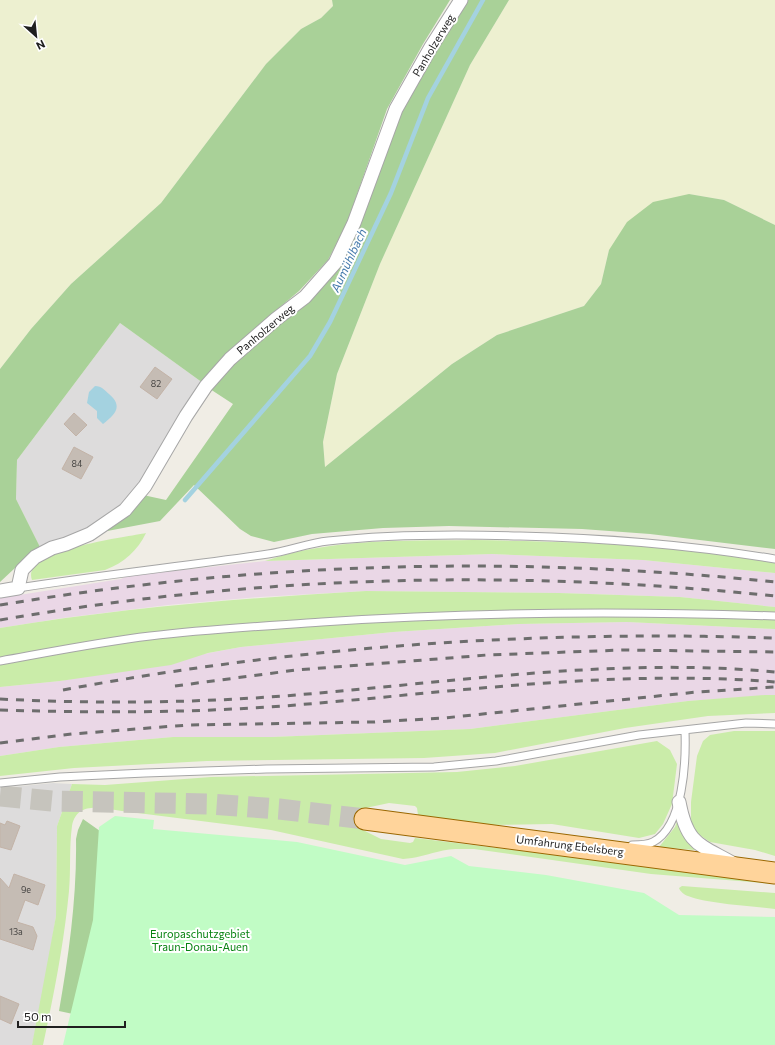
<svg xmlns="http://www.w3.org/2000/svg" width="775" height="1045" font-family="Commissioner,sans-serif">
<rect width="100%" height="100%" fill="#f0ede5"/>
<path fill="#dddcdc" d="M 120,323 L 203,383 L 142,484 L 123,507 L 99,525 L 40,547 L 16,499 L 17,460 Z
M 53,783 L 72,784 L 57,826 L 56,916 L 42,1001 L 32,1045 L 0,1045 L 0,788 Z"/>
<path fill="#ead7e6" d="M 492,554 L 643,560 L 775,573 L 775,607 L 680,597 L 559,593 L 366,591 L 260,597 L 168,605 L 63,618 L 0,628 L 0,598 L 121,579 L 127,576 L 265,561 Z
M 627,622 L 775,629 L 775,695 L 688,701 L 470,729 L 272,737 L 173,737 L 59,747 L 0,756 L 0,687 L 60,681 L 241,647 L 393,632 L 519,624 Z"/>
<path fill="#edf0d0" d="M 0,0 L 332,0 L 333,6 L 321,18 L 301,29 L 266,64 L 161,203 L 71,284 L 31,329 L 0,369 Z
M 509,0 L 775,0 L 775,225 L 724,200 L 689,194 L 609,250 L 601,284 L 584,306 L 497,335 L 452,364 L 325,467 L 323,442 L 337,374 L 380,264 L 470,65 Z"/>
<path fill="#caeca9" d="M 146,533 C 138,550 124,563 105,570 L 32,580 C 20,550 127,537 146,533 Z
M 473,540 C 574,542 675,543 775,563 L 775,573 L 643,560 L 492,554 L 265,561 C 332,538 402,541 473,540 Z
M 366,591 L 559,593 L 680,597 L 775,607 L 775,629 L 627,622 L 519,624 L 393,632 L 241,647 L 208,653 L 171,665 L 60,681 L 0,687 L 0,628 C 121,608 243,598 366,591 Z
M 765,695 L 775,695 L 775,713 L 708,716 L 625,728 L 495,753 L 424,758 L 207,761 L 74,768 L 0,776 L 0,756 L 59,747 L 173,737 L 272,737 L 470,729 L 688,701 Z
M 734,731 L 775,731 L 775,856 L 755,850 L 710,842 L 698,834 L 691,823 L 691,802 L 697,756 L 703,741 L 710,735 Z
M 657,741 L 670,750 L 677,764 L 672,804 L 663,824 L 655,834 L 639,838 L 552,824 L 486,825 L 418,815 L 417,808 L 415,806 L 389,803 L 361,809 L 355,818 L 359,828 L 381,839 L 410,843 L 413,842 L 415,838 L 775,882 L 775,884 L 651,874 L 474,849 C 462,849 449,848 437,852 C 425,855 416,858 403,859 L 271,830 L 122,811 C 103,809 77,800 72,826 C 69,848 71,869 69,891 C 64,943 54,994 43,1045 L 32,1045 L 56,916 L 57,826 L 72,784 L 105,785 L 211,777 L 457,772 L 515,766 Z
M 678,819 L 683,835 L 695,849 L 694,850 L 659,847 L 675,827 Z
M 682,886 L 775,893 L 775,909 C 751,906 709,904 688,896 C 684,895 680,891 679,888 Z"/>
<path fill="#a9d198" d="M 332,0 L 450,0 L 423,44 L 387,109 L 347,223 L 328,260 L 299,291 L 273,313 L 203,383 L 120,323 L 17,460 L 16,499 L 40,547 L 30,554 L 0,582 L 0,369 L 31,329 L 71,284 L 161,203 L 266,64 L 301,29 L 321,18 L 333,6 Z
M 467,0 L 509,0 L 470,65 L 380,264 L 337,374 L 323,442 L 325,467 L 452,364 L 497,335 L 584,306 L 601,284 L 609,250 L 627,222 L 653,202 L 689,194 L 724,200 L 775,225 L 775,549 L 650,534 L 582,529 L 449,526 L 383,528 L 312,534 L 274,542 L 251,536 L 240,529 L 194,485 L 160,521 L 102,532 L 143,495 L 166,500 L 233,404 L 210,389 L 233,361 L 339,264 L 360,225 L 400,111 Z
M 83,819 L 107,836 L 137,863 L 73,1014 L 59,1011 C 69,954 77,896 76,839 L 78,830 Z"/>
<path fill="#c1fcc5" d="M 115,816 L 154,820 L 153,829 L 297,842 L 405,865 L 451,856 L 469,866 L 546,875 L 644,893 L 679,915 L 775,917 L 775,1045 L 63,1045 L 93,920 L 99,827 Z"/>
<path fill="#a4d2e0" d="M 95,386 C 102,386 104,390 109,394 C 123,406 116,414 103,424 L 97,418 L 97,411 L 87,403 L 89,392 Z"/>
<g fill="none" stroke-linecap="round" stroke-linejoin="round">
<path stroke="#a4d2e0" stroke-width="4.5" d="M 185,500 L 310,356 L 330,322 L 391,193 L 428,98 L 483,0"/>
</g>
<path fill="#c5bcb4" stroke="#c3b3a7" d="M 155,367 L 172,379 L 157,399 L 140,387 Z
M 74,413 L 87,425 L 76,436 L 64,424 Z
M 74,447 L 93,457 L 81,479 L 62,469 Z
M 7,821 L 20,826 L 11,850 L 0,847 L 0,823 L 5,825 Z
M 14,874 L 45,885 L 38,905 L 25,900 L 17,922 L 33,927 L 37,936 L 33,950 L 0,939 L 0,878 L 9,888 Z
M 0,996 L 19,1004 L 11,1024 L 0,1019 Z"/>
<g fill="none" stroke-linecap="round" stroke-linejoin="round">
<path stroke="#c6c4bd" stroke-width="21" stroke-dasharray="21 10" stroke-linecap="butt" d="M 0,796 L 52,801 L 210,804 L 279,809 L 365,819"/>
<g stroke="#a6a6a6" stroke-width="9">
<path id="lane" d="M 18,588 C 101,575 185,566 268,554 C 289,551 308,543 328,541 C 392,534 456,534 520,536 C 606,538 690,545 775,559
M 0,661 C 50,652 100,642 150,636 C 207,629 265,626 322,622 C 473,612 624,611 775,616
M 0,783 L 60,777 L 145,773 L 266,769 L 434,767 L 496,761 L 639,735 L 746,723 L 775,724
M 632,845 C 638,845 647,845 653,842 C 684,826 686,760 685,731"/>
</g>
<g stroke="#a6a6a6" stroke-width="15">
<path id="street" d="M 0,591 L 18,588 L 22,570 L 35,557 L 52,548 L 66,544 L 90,534 L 125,510 L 145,486 L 186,416 L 206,386 L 230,359 L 276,319 L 305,297 L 335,263 L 354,223 L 396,109 L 431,47 L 461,0
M 679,802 C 687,845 699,844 734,864"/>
</g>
<g stroke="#9a6700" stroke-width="23">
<path id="primary" d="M 365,819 L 775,873"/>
</g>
<use href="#lane" stroke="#fff" stroke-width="7"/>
<use href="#street" stroke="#fff" stroke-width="13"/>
<use href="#primary" stroke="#ffd49b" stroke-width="21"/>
<path stroke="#6d6d6d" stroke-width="3" stroke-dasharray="8 8" stroke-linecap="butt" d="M 0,605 C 260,562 513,555 775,582
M 0,620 C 259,575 514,569 775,596
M 175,686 L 296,670 L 487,655 L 623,650 L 775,652
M 63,690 C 298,646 537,630 775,638
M 0,699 C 99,704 198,703 296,695 C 455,682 616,657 775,672
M 0,710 C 99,713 197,713 296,705 C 455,692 615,669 775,682
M 0,743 L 72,734 L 188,725 L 374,722 L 444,718 L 697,692 L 775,687"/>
</g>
<g text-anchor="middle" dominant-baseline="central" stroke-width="4" stroke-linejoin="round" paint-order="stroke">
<g font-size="9" fill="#484644">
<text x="156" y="383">82</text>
<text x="77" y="463">84</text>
<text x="26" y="889">9e</text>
<text x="16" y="931">13a</text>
</g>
<g font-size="11" fill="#1f1f1f" stroke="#fff">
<text transform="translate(433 45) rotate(-59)">Panholzerweg</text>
<text transform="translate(265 329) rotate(-40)">Panholzerweg</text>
<text transform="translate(570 845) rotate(7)">Umfahrung Ebelsberg</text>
</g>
<g font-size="11" fill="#078311" stroke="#fff">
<text x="200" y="933">Europaschutzgebiet<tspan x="200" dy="13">Traun-Donau-Auen</tspan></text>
</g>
<g font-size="12" font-style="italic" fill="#4479ab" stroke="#fff">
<text transform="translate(348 260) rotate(-65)">Aumühlbach</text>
</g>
</g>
<g transform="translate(36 36) rotate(153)" stroke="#ffffff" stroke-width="3" paint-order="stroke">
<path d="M0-3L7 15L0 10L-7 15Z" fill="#1f1f1f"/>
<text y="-6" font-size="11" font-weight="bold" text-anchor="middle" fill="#1f1f1f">N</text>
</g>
<path d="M18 1021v6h107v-6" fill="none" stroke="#1f1f1f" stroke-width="2"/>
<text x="24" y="1021" font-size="12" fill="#1f1f1f" stroke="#ffffff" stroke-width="3" paint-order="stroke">50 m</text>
</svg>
